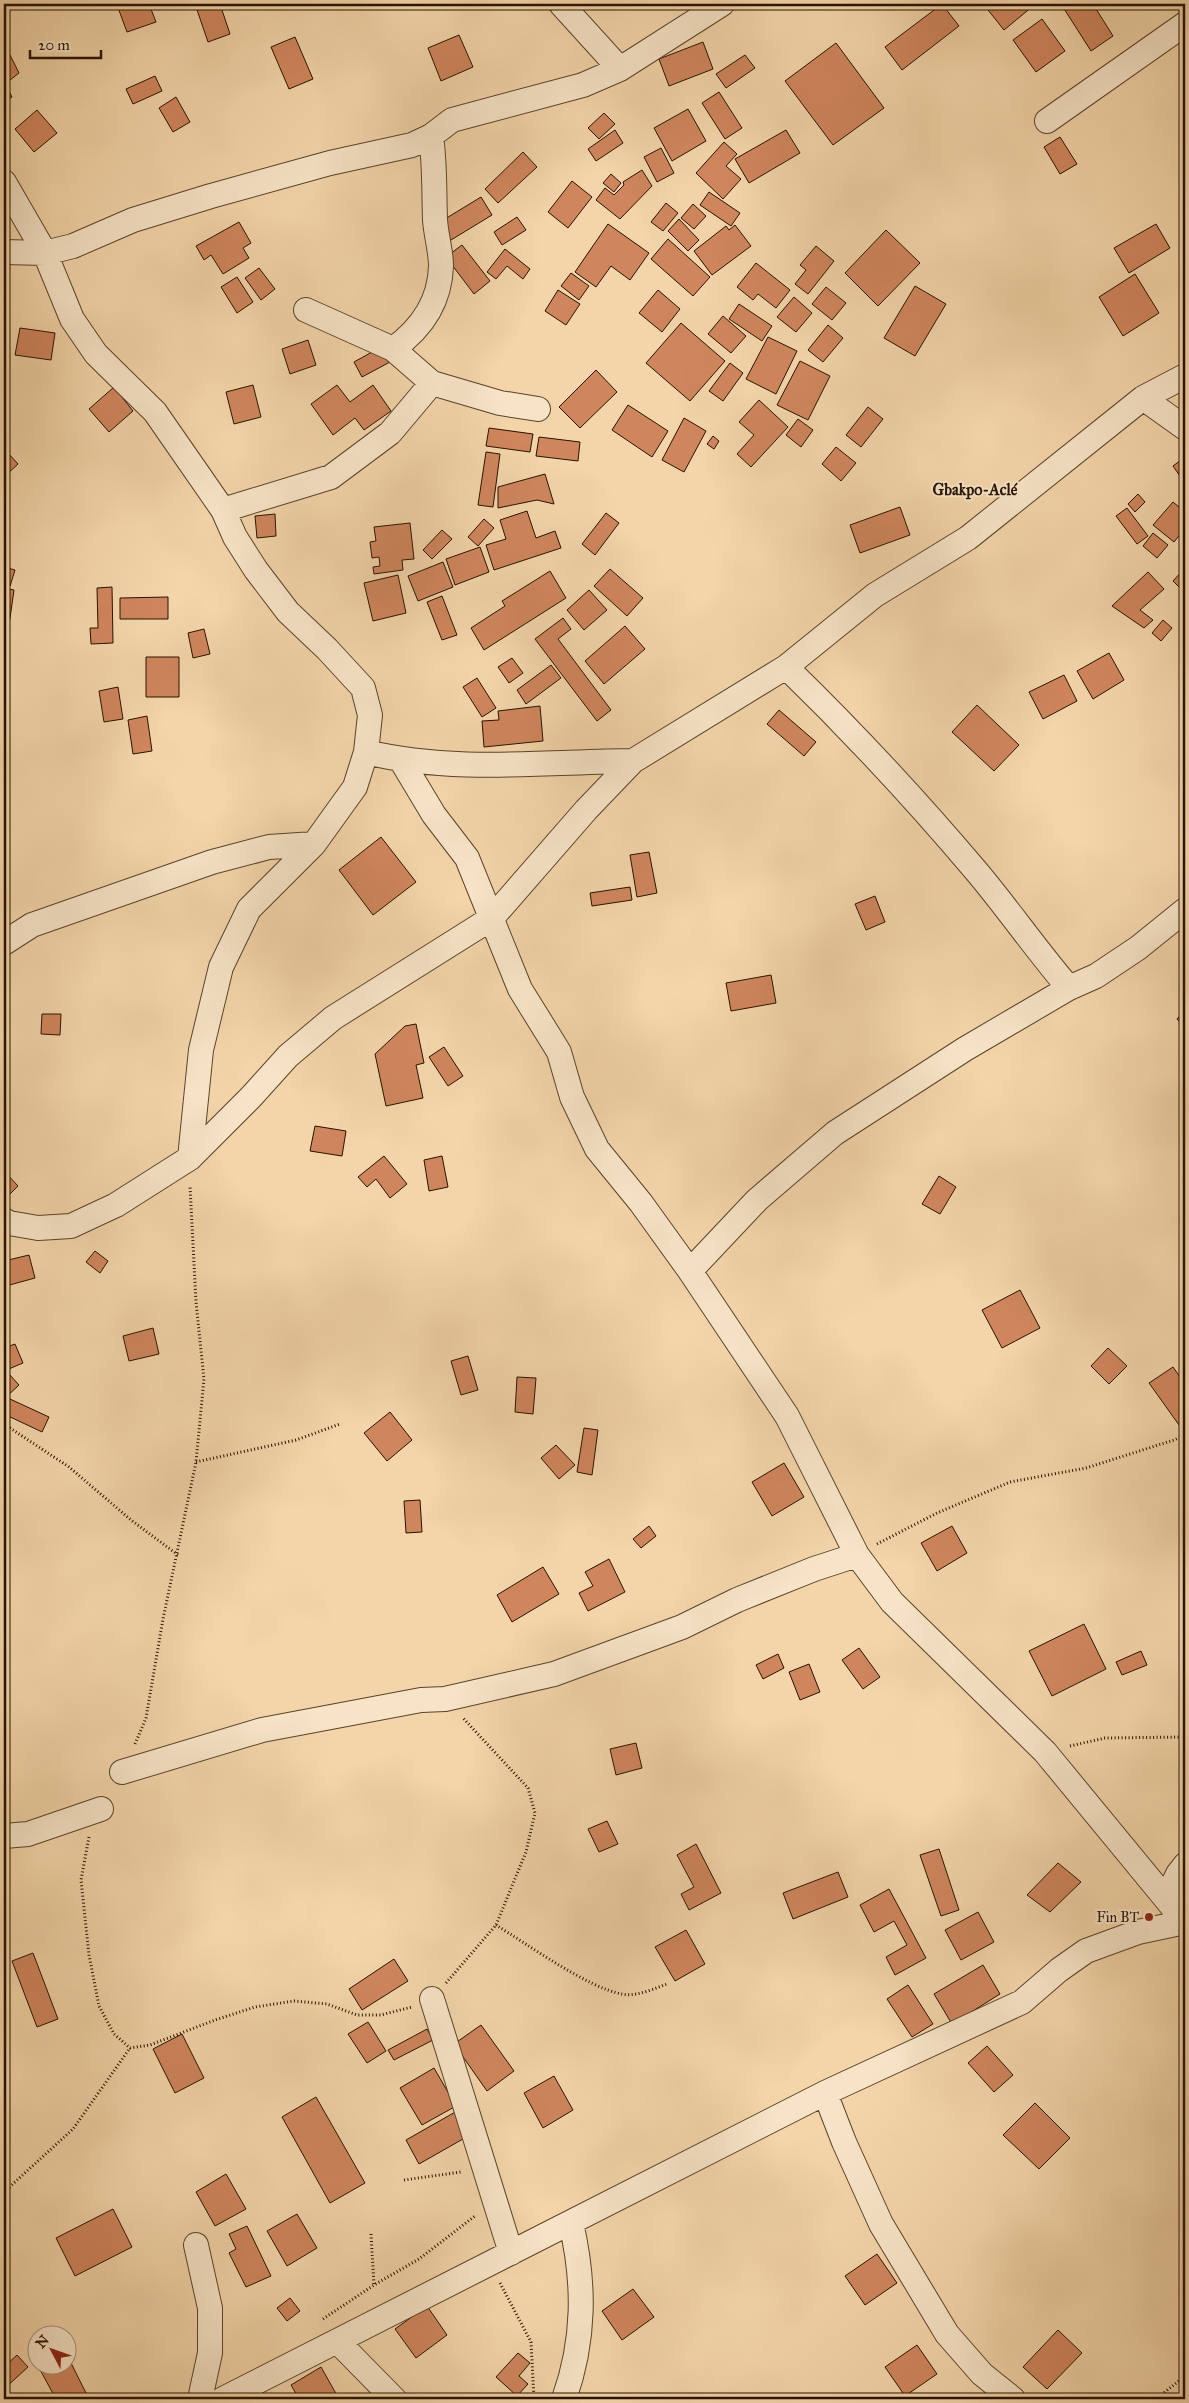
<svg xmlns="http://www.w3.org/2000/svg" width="1189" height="2403" font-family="'IM FELL Great Primer',serif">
<rect width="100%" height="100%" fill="#f3d5a9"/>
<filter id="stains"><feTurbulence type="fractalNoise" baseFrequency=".004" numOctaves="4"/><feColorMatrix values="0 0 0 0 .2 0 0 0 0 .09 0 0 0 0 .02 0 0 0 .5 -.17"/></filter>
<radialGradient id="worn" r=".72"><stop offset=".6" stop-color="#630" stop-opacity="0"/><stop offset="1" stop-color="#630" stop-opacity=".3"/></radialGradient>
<path fill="#d0865d" stroke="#271201" d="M 149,4 L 156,22 L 127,32 L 117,5 Z
M 195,4 L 220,4 L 230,34 L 208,42 Z
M 445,4 L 460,4 L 448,9 Z
M 942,4 L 959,26 L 902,70 L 885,47 Z
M 986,4 L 1031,4 L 1033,6 L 1004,30 L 984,5 Z
M 1061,4 L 1093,4 L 1113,36 L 1091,51 Z
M 1042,19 L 1065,51 L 1036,72 L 1013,40 Z
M 459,35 L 473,67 L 441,81 L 428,48 Z
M 295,37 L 313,79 L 289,89 L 271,47 Z
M 703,42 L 713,69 L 669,86 L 659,59 Z
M 836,43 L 884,108 L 833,145 L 785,81 Z
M 8,51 L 19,73 L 5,84 L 12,97 L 4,101 L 4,53 Z
M 745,55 L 755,68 L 726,88 L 716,74 Z
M 155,76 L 162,91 L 133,104 L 126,89 Z
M 719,92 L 742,128 L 725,139 L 702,103 Z
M 176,97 L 190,122 L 173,132 L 159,108 Z
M 688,109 L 706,141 L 672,161 L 654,128 Z
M 37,110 L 57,133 L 34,152 L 15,129 Z
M 604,113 L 615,124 L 599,139 L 588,128 Z
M 615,130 L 623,143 L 596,161 L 588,149 Z
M 786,130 L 800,153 L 749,183 L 735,159 Z
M 1060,137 L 1077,164 L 1060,174 L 1044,147 Z
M 724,142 L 737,154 L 726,166 L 741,179 L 723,199 L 696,173 Z
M 661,148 L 674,173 L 657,182 L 644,157 Z
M 523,152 L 537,167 L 498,203 L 485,189 Z
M 642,170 L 652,186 L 620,219 L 596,200 L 605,188 L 614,195 L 624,185 L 623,182 Z
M 611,174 L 621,183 L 614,192 L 603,183 Z
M 572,181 L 592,197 L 568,228 L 548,212 Z
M 709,192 L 740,213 L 731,226 L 700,205 Z
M 481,197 L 492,215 L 451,240 L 440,222 Z
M 666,203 L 678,213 L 663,231 L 651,222 Z
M 693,204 L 706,216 L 694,229 L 681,218 Z
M 517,217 L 526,230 L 502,245 L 494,232 Z
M 679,219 L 699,240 L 688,251 L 668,231 Z
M 239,222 L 251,243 L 243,248 L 249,258 L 223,274 L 211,255 L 204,260 L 196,246 Z
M 608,224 L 649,253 L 630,280 L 611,266 L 596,287 L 575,272 Z
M 1156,224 L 1170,248 L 1129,273 L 1114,248 Z
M 735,225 L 751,246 L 712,275 L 694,251 L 726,226 L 729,230 Z
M 886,230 L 920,263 L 878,306 L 845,273 Z
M 668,239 L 710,277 L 693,296 L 651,259 Z
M 462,245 L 490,281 L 474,294 L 446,257 Z
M 816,246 L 834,261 L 808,294 L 795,284 L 806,270 L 800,265 Z
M 505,249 L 530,269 L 523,279 L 507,266 L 496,279 L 487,272 Z
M 756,263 L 790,290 L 776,308 L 758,294 L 753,300 L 737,287 Z
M 259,268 L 275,289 L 261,300 L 245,278 Z
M 571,273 L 589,286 L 579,300 L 561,286 Z
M 1135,274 L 1159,313 L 1123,336 L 1099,297 Z
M 237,277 L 253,302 L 237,313 L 221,287 Z
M 915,286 L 946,304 L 915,356 L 884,338 Z
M 826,287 L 846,303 L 832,320 L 812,304 Z
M 558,290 L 580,304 L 566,325 L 545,311 Z
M 658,290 L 680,309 L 662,332 L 639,313 Z
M 794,297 L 812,313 L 796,332 L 777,317 Z
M 739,304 L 772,326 L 762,341 L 729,319 Z
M 723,316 L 746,336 L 731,353 L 708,334 Z
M 681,323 L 725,361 L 690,401 L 646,363 Z
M 828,325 L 843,338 L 823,362 L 808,350 Z
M 20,328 L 55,333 L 51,360 L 15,355 Z
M 768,337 L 797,351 L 776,394 L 746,379 Z
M 308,340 L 316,365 L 290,374 L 282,349 Z
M 381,347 L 390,362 L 362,377 L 354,362 Z
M 800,361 L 830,376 L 808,420 L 777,405 Z
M 730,363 L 743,373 L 723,401 L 709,391 Z
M 596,370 L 617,392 L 580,428 L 559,407 Z
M 253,385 L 261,417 L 234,424 L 226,392 Z
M 337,385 L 350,402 L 373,385 L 391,411 L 364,430 L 355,418 L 333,435 L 311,404 Z
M 114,387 L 133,411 L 109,432 L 89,409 Z
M 759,400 L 788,427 L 751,467 L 737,454 L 754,435 L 739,422 Z
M 628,405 L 668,431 L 652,457 L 612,430 Z
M 868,407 L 883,419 L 861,447 L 846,435 Z
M 684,418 L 706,431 L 684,472 L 662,460 Z
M 798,419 L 813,430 L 801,447 L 786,435 Z
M 489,428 L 533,434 L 530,452 L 486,446 Z
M 713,436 L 719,441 L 714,449 L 707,444 Z
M 539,437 L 580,442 L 578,461 L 536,456 Z
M 836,447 L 856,463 L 841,481 L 822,464 Z
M 486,452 L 500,454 L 493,507 L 478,505 Z
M 8,453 L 18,464 L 5,476 L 4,458 Z
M 1185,457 L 1185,477 L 1182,479 L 1173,466 Z
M 545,474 L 554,504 L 537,500 L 498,508 L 498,487 Z
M 1138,494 L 1145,502 L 1135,512 L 1128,504 Z
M 1173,502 L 1185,512 L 1185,528 L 1174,542 L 1153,525 Z
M 900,507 L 910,535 L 860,553 L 850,525 Z
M 1127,508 L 1148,536 L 1137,544 L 1116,516 Z
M 527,511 L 536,538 L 555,531 L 561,548 L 494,570 L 486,545 L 506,539 L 500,520 Z
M 606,513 L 619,523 L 595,555 L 582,544 Z
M 275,514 L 276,536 L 257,538 L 255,516 Z
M 484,519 L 494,528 L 478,546 L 468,537 Z
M 410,523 L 414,559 L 402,560 L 403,570 L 374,574 L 373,567 L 380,566 L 379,557 L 372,558 L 370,542 L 376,541 L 374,527 Z
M 442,530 L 452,539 L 432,559 L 423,550 Z
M 1153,533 L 1168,545 L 1157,558 L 1143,546 Z
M 480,547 L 489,572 L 455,585 L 446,559 Z
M 443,562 L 453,587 L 418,601 L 408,576 Z
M 4,567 L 15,570 L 10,586 L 4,584 Z
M 1185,568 L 1185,593 L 1173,581 Z
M 610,569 L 643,598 L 627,616 L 594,586 Z
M 550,571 L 566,598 L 484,650 L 471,628 L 505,606 L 502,601 Z
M 1148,572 L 1164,589 L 1140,610 L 1153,620 L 1144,628 L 1112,606 Z
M 398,575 L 406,613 L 373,621 L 364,583 Z
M 112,587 L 113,643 L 91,644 L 90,628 L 98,628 L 97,588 Z
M 4,588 L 14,590 L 9,625 L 4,625 Z
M 589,590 L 607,610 L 584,630 L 567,610 Z
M 442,596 L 457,635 L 442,640 L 427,602 Z
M 168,597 L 168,619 L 120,619 L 120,598 Z
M 563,618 L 571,629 L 558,639 L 611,710 L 597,721 L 535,639 Z
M 1163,620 L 1172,628 L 1161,641 L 1152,633 Z
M 625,626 L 645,649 L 604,684 L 585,661 Z
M 204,629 L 210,654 L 193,658 L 188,633 Z
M 1109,653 L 1124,680 L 1093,699 L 1077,671 Z
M 146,657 L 179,657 L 179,697 L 146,697 Z
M 512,658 L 523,673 L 509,683 L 498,667 Z
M 551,665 L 561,678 L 526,704 L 517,690 Z
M 1064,675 L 1077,701 L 1043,719 L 1029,692 Z
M 477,678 L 496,708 L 482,717 L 463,687 Z
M 118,687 L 123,719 L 104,722 L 99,691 Z
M 977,705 L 1019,745 L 994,771 L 952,732 Z
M 540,706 L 543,741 L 484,747 L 482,721 L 499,720 L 498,711 Z
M 779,710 L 816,742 L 804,756 L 767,724 Z
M 147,716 L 152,751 L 133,754 L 128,720 Z
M 381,837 L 416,882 L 373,915 L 339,870 Z
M 649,852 L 657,893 L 637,897 L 630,855 Z
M 630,887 L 632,900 L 592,906 L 590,893 Z
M 875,896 L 885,922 L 866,930 L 855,904 Z
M 771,975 L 776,1003 L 731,1011 L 726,983 Z
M 1185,1010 L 1185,1028 L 1177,1019 Z
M 42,1014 L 61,1014 L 60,1035 L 41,1034 Z
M 416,1024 L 424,1063 L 416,1065 L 423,1098 L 386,1106 L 375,1054 L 405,1026 Z
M 444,1047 L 463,1076 L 448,1086 L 429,1057 Z
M 315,1126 L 346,1131 L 342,1156 L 310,1151 Z
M 384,1156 L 407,1184 L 390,1198 L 376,1179 L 367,1187 L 358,1177 Z
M 442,1156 L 448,1187 L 429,1191 L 424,1160 Z
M 4,1171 L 18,1186 L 5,1199 L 4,1198 Z
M 939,1176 L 956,1187 L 940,1214 L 922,1204 Z
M 95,1251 L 108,1261 L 100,1273 L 86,1262 Z
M 29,1255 L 35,1278 L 6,1286 L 4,1261 Z
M 1020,1290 L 1040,1328 L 1002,1348 L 982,1310 Z
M 153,1328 L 159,1354 L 129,1361 L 123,1336 Z
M 15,1344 L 23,1363 L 4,1371 L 4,1348 Z
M 1108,1348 L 1127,1366 L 1109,1384 L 1091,1366 Z
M 468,1356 L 478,1390 L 461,1395 L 451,1361 Z
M 1173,1367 L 1185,1384 L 1184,1432 L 1149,1383 Z
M 9,1374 L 19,1385 L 4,1399 L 4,1379 Z
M 517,1377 L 536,1378 L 533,1414 L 515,1412 Z
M 10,1399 L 49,1417 L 42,1432 L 4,1414 Z
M 390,1412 L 412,1440 L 387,1461 L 364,1433 Z
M 584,1428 L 598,1430 L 592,1475 L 577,1472 Z
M 556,1445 L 575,1465 L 559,1479 L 541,1458 Z
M 784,1463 L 804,1497 L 772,1516 L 752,1482 Z
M 420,1500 L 422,1532 L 406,1533 L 404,1501 Z
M 649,1526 L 656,1536 L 641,1548 L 633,1539 Z
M 952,1526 L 967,1553 L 937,1571 L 921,1543 Z
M 609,1559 L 625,1592 L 588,1611 L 579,1593 L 593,1586 L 585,1572 Z
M 543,1567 L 559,1594 L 512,1622 L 497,1595 Z
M 1084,1624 L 1106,1669 L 1052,1696 L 1029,1651 Z
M 859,1648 L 880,1677 L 863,1689 L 842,1660 Z
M 1141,1651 L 1147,1665 L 1122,1675 L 1116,1662 Z
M 778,1654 L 784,1668 L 763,1679 L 756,1665 Z
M 809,1664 L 820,1692 L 800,1700 L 789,1672 Z
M 636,1743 L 642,1768 L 616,1775 L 610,1749 Z
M 607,1821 L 618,1844 L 599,1852 L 588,1829 Z
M 696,1844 L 721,1893 L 689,1910 L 681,1894 L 694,1887 L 677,1855 Z
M 939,1849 L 959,1910 L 941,1916 L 920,1855 Z
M 1058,1863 L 1081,1882 L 1050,1912 L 1027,1895 Z
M 838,1872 L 848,1897 L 793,1919 L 783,1893 Z
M 889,1889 L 926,1958 L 895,1975 L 886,1957 L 907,1945 L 894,1921 L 874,1932 L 860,1905 Z
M 978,1912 L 994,1942 L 961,1960 L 945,1930 Z
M 686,1930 L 705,1964 L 675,1981 L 655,1947 Z
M 33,1953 L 58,2019 L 37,2027 L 12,1961 Z
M 394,1959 L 408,1981 L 362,2010 L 349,1989 Z
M 983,1965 L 1000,1994 L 952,2024 L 934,1994 Z
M 908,1985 L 933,2024 L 912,2037 L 887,1999 Z
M 368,2022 L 386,2051 L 367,2063 L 348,2034 Z
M 481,2025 L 514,2071 L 487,2091 L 454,2044 Z
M 427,2029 L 433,2040 L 394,2060 L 388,2050 Z
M 182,2034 L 204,2078 L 175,2093 L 153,2049 Z
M 987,2046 L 1013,2075 L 994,2092 L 968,2063 Z
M 434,2068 L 456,2106 L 422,2125 L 400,2088 Z
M 554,2076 L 573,2110 L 543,2128 L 524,2093 Z
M 316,2097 L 365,2183 L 330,2203 L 282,2117 Z
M 1035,2103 L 1070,2138 L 1039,2169 L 1003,2135 Z
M 457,2111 L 470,2135 L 419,2164 L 406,2140 Z
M 226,2174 L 246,2209 L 215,2226 L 196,2192 Z
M 113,2209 L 132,2247 L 75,2276 L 56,2238 Z
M 297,2214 L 317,2248 L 287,2266 L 267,2231 Z
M 247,2226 L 271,2276 L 246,2287 L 229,2253 L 236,2249 L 229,2234 Z
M 877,2254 L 897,2283 L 865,2305 L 845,2276 Z
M 633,2289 L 654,2317 L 622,2340 L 602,2311 Z
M 290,2298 L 300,2311 L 287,2321 L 277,2308 Z
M 427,2306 L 447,2335 L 416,2358 L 395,2329 Z
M 1058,2330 L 1082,2353 L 1047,2389 L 1023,2367 Z
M 917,2345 L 937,2374 L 905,2396 L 885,2367 Z
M 518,2353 L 530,2363 L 519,2376 L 528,2384 L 517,2396 L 496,2377 Z
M 17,2355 L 28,2367 L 4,2389 L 4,2367 Z
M 68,2357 L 89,2399 L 56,2399 L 38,2366 L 68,2366 Z
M 321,2367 L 339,2399 L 299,2399 L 291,2385 Z
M 44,2393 L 49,2399 L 37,2399 Z"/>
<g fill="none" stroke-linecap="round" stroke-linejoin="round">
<g stroke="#5a432b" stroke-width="26">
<path id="minor" d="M 561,4 L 620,69
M 1047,121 L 1185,24
M 4,182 L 45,253 L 72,319 L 96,354 L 155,412 L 223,510 L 235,537 L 256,570 L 288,612 L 327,649 L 363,688 L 370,715 L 366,752 L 355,787 L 314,844 L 249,909 L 221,967 L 201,1050 L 190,1158
M 4,252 L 45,253 L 73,246 L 133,220 L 211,196 L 330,163 L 412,145 L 431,136 L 452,120 L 583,85 L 620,69 L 722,4
M 306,310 L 393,349 L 432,383 L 500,403 L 538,409
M 393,349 C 421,329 440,302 441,266 C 441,251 436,235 435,220 C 434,192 435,164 431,136
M 1143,398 L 1185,428
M 223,510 L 331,477 L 390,433 L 432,383
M 786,667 C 853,732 917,801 977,872 C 1009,910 1037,951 1069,988
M 366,752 C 452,773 545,762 633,761
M 401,760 L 434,815 L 467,858 L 520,989 L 559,1052 L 572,1097 L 597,1149 L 641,1203 L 690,1271 L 787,1416 L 857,1555 L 892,1602 L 1045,1752 L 1185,1922
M 4,943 L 32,925 L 212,862 L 269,847 L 314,844
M 4,1220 L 9,1223 L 38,1228 L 71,1226 L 116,1205 L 190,1158 L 251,1097 L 288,1056 L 333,1018 L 492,918 L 586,810 L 633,761 L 786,667 L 875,595 L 968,538 L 1143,398 L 1185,376
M 690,1271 L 757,1200 L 835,1133 L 965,1049 L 1069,988 L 1096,976 L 1138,948 L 1185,910
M 122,1772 L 262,1730 L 421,1700 L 445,1699 L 554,1674 L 682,1627 L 737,1600 L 814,1569 L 857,1555
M 4,1836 L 28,1834 L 101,1809
M 1166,1898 L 1178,1874 L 1185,1865
M 432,1999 L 511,2253
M 825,2093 L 844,2142 L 881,2224 L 947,2334 L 982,2374 L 1013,2399
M 196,2245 L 210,2308 L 210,2353 L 200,2399
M 338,2342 L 394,2399
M 223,2399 L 825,2093 L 1022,2002 L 1059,1970 L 1086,1951 L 1138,1932 L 1185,1922
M 564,2399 C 585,2340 585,2283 571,2223"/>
</g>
<path stroke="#271201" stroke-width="3" stroke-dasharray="1 2.5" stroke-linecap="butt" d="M 4,1424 L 69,1467 L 131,1520 L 178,1555
M 196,1462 L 296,1440 L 340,1424
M 877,1544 L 937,1513 L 1010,1482 L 1086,1468 L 1174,1440 L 1185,1435
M 135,1744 L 146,1718 L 163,1619 L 196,1462 L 204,1379 L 196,1302 L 190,1186
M 1070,1746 L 1105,1738 L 1185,1737
M 89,1837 L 81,1880 L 89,1955 L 99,2006 L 114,2034 L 130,2048 L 150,2045 L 215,2020 L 255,2007 L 294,2001 L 327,2004 L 357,2015 L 381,2015 L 412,2007
M 496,1925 C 527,1944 588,1988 622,1994 C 637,1997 653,1989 667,1984
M 446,1983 L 496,1925 L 526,1852 L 535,1813 L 528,1788 L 463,1718
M 404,2180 L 461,2172
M 4,2192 L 73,2129 L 130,2048
M 371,2234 L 374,2285
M 500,2283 L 531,2342 L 534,2399
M 323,2319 L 374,2285 L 419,2259 L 475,2216
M 1156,2399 L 1185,2376"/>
<use href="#minor" stroke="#f7e4c7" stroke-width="24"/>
</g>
<circle fill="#8f2418" stroke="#f7e4c7" stroke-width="2" cx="1149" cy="1917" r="5"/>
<g text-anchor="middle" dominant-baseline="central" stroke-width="4" stroke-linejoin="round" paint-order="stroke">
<g font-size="14" fill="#271201" stroke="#f7e4c7" text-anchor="end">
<text x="1139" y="1917">Fin BT</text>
</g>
<g font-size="16" font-weight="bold" fill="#271201" stroke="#f7e4c7">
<text x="975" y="489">Gbakpo-Aclé</text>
</g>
</g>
<rect width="1189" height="2403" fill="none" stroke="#f3d5a9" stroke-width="20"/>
<rect x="5" y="5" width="1179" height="2393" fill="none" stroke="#271201" stroke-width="2.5"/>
<rect x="10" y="10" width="1169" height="2383" fill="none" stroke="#271201"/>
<g transform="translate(52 2350) rotate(311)"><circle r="24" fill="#f7e4c7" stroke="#a49078"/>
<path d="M0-4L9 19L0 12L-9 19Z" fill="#8f2418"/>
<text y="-8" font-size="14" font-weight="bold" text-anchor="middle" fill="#271201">N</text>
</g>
<path d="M30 50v8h71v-8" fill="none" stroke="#271201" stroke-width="2.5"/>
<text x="38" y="50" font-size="15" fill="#271201" stroke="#f7e4c7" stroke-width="4" paint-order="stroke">20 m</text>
<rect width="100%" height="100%" filter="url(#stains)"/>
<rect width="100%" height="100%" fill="url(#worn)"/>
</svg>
